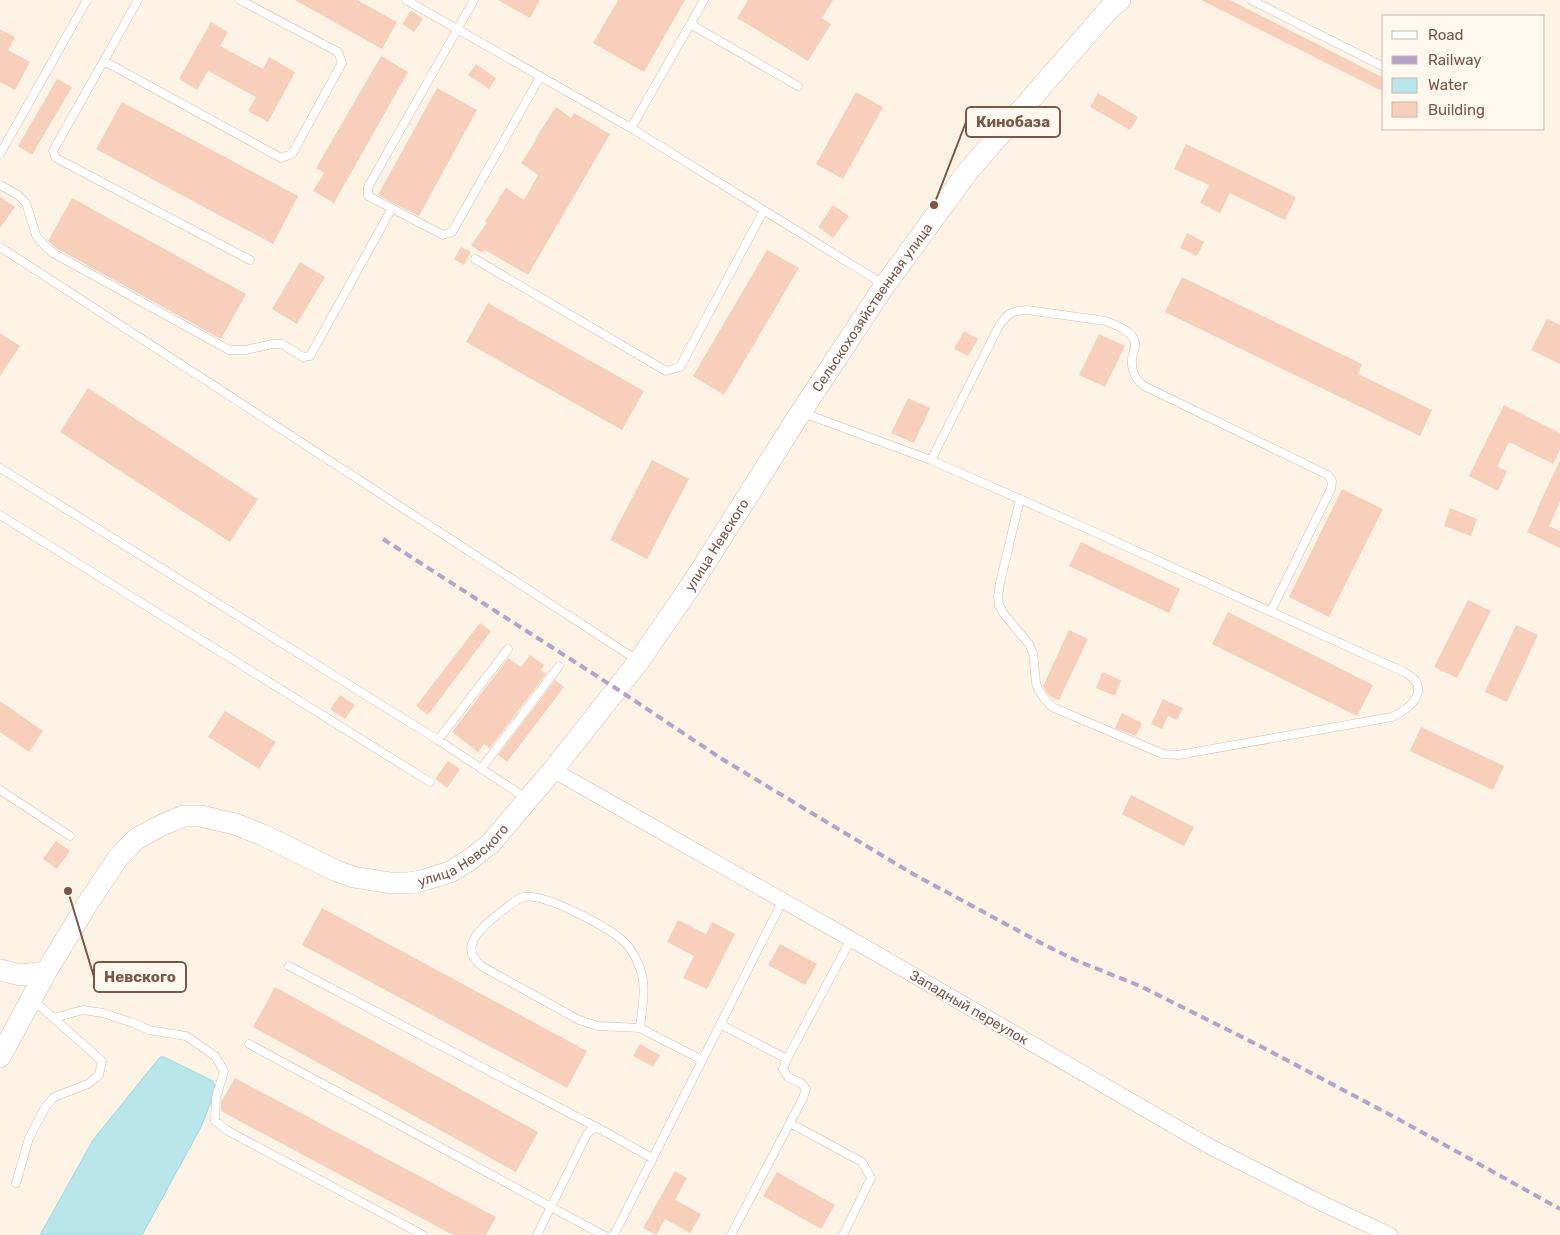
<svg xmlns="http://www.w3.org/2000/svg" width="1560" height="1235" font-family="Rubik,sans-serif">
<rect width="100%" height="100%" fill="#fef4e6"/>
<path fill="#b8e6eb" stroke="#9dd7dd" d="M 160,1057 L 164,1057 L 213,1081 L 216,1089 L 201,1127 L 142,1235 L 40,1235 L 93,1140 Z"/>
<path fill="#f7cfbb" d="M 295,0 L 357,0 L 397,22 L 382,49 Z
M 498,0 L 540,0 L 530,18 Z
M 618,0 L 685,0 L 644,72 L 593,43 Z
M 748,0 L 833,0 L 822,18 L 831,24 L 808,61 L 737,18 Z
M 1201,0 L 1230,0 L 1384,78 L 1384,92 Z
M 411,10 L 423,19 L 414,32 L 402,24 Z
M 211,22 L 228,32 L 220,46 L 263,69 L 269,57 L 295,72 L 268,122 L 248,111 L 256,97 L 208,71 L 197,90 L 179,79 Z
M 0,29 L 15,37 L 8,50 L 30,62 L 15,90 L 0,82 Z
M 381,56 L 408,72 L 334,203 L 313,191 L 324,173 L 316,168 Z
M 476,64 L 496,78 L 489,89 L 468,75 Z
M 57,79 L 72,87 L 32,155 L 18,146 Z
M 437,88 L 477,110 L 419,216 L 378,195 Z
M 856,92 L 883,107 L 843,179 L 816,164 Z
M 1098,93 L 1138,117 L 1130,130 L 1090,107 Z
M 122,102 L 298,196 L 273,244 L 96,149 Z
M 556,107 L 571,118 L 574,113 L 610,134 L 528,275 L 485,250 L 482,253 L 471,245 L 487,223 L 485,221 L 499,200 L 498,199 L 506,188 L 524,200 L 538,175 L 521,163 L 536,140 L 535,139 Z
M 1186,144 L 1296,197 L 1285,220 L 1230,193 L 1220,213 L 1200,203 L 1209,185 L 1174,169 Z
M 0,197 L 15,207 L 0,228 Z
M 72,198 L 246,294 L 221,339 L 56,248 L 48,241 Z
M 833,205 L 849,216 L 833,238 L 818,227 Z
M 1187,233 L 1204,242 L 1197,256 L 1180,248 Z
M 461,247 L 471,252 L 464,265 L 454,259 Z
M 767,250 L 799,268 L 724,395 L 693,376 Z
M 300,262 L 325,277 L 297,324 L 272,309 Z
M 1182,277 L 1362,364 L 1358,374 L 1432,410 L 1420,436 L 1165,312 Z
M 488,303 L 644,391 L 622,430 L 466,342 Z
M 1547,319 L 1560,325 L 1560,364 L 1531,350 Z
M 964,331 L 978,339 L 968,356 L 954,349 Z
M 0,333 L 20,346 L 0,376 Z
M 1099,334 L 1125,346 L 1105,387 L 1079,375 Z
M 88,388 L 258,499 L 230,542 L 60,432 Z
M 908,398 L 930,408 L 914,443 L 891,433 Z
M 1504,405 L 1560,433 L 1560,450 L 1553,464 L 1509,442 L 1497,467 L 1507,471 L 1498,491 L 1469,476 Z
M 652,460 L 689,479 L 647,559 L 610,540 Z
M 1560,460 L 1560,502 L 1549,526 L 1560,531 L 1560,548 L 1527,532 L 1538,509 L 1537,509 Z
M 1342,489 L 1383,509 L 1329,617 L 1289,597 Z
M 1450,508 L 1477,519 L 1471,536 L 1444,526 Z
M 1081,542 L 1180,589 L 1169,613 L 1069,566 Z
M 1468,600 L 1491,611 L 1457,678 L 1434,667 Z
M 1228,612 L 1373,685 L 1357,716 L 1212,644 Z
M 480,623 L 491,631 L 428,715 L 416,706 Z
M 1516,625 L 1538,635 L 1507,702 L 1485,692 Z
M 1069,630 L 1088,639 L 1059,700 L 1049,696 L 1043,686 Z
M 530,655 L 544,665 L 541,670 L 546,674 L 490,748 L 484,744 L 478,752 L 452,732 L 508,658 L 521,667 Z
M 1102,672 L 1121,680 L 1115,696 L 1096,688 Z
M 555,680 L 564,687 L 507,762 L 498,755 Z
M 340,695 L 355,705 L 345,719 L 330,709 Z
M 1163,699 L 1183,708 L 1177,720 L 1168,716 L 1162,729 L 1151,724 Z
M 0,701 L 43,731 L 29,752 L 0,732 Z
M 225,711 L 276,742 L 259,769 L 208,737 Z
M 1122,713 L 1142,723 L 1136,736 L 1115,728 Z
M 1421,727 L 1504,766 L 1493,790 L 1410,751 Z
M 448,761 L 460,769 L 447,788 L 435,779 Z
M 1131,795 L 1194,827 L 1184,846 L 1122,814 Z
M 56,841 L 70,851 L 57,869 L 43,859 Z
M 322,908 L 587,1051 L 567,1088 L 302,945 Z
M 678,920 L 706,934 L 712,922 L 735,934 L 707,989 L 683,978 L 694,956 L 667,942 Z
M 780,944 L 817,964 L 805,985 L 768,965 Z
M 275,987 L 538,1132 L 516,1172 L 253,1027 Z
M 640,1044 L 660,1055 L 653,1067 L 633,1056 Z
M 235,1078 L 496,1217 L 486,1235 L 453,1235 L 221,1111 L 221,1102 Z
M 675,1171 L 687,1178 L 675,1200 L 701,1214 L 690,1233 L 665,1219 L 656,1235 L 643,1228 Z
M 777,1172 L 835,1205 L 821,1229 L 763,1196 Z"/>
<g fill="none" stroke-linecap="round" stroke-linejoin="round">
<g stroke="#d4bcad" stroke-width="9">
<path id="lane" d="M 138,0 L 53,151 L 56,158 L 250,260
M 406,0 L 631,128 L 883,284
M 474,0 L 368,187 L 368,196 L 443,235 L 452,232 L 540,77
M 1251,0 L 1384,67
M 690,24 L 798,86
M 104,61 L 281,158 L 292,154 L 342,63 L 338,52 L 240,0
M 631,128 L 704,0
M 0,154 L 87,0
M 0,185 L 18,195 L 26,203 L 36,235 L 43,244 L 53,253 L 229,350 L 245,350 L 273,344 L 282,344 L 303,357 L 310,356 L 392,208
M 0,247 L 637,660
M 475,259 L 666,371 L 680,367 L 764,210
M 803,413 L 931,460 L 1090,530 L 1404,672 C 1433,687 1412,708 1392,717 L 1178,755 L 1163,754 L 1052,707 L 1044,698 L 1038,689 L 1036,683 L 1033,653 L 1029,644 L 1004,614 L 999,605 L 998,597 L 1000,583 L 1020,499
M 931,460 L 999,326 C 1008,313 1011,311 1027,310 L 1106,321 C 1116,325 1132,331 1135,342 C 1136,348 1133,353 1132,358 C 1131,371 1135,379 1144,386 L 1328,475 L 1332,481 L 1331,489 L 1271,611
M 0,468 L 438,740 L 526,798
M 0,515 L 430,782
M 438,740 L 508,649
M 481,769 L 559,666
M 0,790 L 70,836
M 289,966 L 598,1128
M 53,1018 L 83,1010 L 103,1013 L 133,1023 L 149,1030 L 186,1036 L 215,1056 L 224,1071 L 216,1098 L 215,1121 L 228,1131 L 423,1235
M 720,1024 L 787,1059
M 640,1028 L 598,1026 L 579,1020 L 483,967 C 455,947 484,925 502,911 C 508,907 516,899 524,897 C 545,893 605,926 621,939 C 630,946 636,958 640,968 C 647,988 642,1008 640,1028 L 702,1060
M 249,1044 L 603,1235
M 790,1123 L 862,1162 L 871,1178 L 843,1235
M 16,1183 L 29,1138 L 46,1106 L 54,1097 L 88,1084 L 99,1075 L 102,1061 L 33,1000
M 537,1235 L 587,1134 L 592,1129 L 598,1128 L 652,1158
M 612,1235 L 615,1233 L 783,900
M 731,1235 L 803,1098 L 806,1089 L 801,1083 L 788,1077 L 783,1069 L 787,1059 L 851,939"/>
</g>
<g stroke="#d4bcad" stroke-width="16">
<g id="street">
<path id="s1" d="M 553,770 L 877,954 L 1207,1145 L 1319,1202 L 1390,1235"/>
</g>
</g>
<g stroke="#d8bcaa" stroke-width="22">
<g id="secondary">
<path d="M 0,970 L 21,975 L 46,972"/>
<path id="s2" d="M 0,1057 L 46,972 L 86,906 L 118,858 L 136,839 L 162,825 L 184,816 L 201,816 L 235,824 L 263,835 L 334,870 L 353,877 L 391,883 L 408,883 L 421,881 L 450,872 L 468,861 L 490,844 L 553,770 L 639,661 L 690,587 L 801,412 L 885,285 L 969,170 L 1110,8 L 1120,0"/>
</g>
</g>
<use href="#lane" stroke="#fff" stroke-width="8"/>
<use href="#street" stroke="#fff" stroke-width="15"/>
<use href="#secondary" stroke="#fff" stroke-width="21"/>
<path stroke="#b6a2ca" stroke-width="4" stroke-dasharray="8 5" stroke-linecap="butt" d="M 383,539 L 617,689 L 722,759 L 913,874 L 1041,943 L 1075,960 L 1140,986 L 1262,1047 L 1398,1119 L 1560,1209"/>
</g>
<g text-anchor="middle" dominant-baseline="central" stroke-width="4" stroke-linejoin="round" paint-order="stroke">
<g font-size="14" fill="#7b5748" stroke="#fff8ef">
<text stroke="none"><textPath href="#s2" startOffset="1300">Сельскохозяйственная улица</textPath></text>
<text stroke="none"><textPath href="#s2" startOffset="1016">улица Невского</textPath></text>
<text stroke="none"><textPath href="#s2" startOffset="611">улица Невского</textPath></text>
<text stroke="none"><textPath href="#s1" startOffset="479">Западный переулок</textPath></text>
</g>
</g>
<path fill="none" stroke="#7b5748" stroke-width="2" d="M934 205L966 122M68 891L94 977"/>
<g fill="#7b5748" stroke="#fff8ef" stroke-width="2">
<circle cx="934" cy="205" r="5"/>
<circle cx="68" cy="891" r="5"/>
</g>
<g fill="#fff8ef" stroke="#7b5748" stroke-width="2">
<rect x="966" y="107" width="94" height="30" rx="5"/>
<rect x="94" y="962" width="92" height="30" rx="5"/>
</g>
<g font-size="15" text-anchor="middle" font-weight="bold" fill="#7b5748">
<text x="1013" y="127">Кинобаза</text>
<text x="140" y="982">Невского</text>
</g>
<rect x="1382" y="15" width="162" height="115" fill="#fff8ef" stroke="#cab8ac"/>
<rect x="1392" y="31" width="25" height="8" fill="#ffffff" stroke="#cab8ac"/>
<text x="1428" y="40" font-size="15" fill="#7b5748">Road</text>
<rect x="1392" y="56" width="25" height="8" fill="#b6a2ca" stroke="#cab8ac"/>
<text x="1428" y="65" font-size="15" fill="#7b5748">Railway</text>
<rect x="1392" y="78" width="25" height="15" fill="#b8e6eb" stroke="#cab8ac"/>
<text x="1428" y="90" font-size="15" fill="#7b5748">Water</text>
<rect x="1392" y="102" width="25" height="15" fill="#f7cfbb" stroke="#cab8ac"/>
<text x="1428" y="115" font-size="15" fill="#7b5748">Building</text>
</svg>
